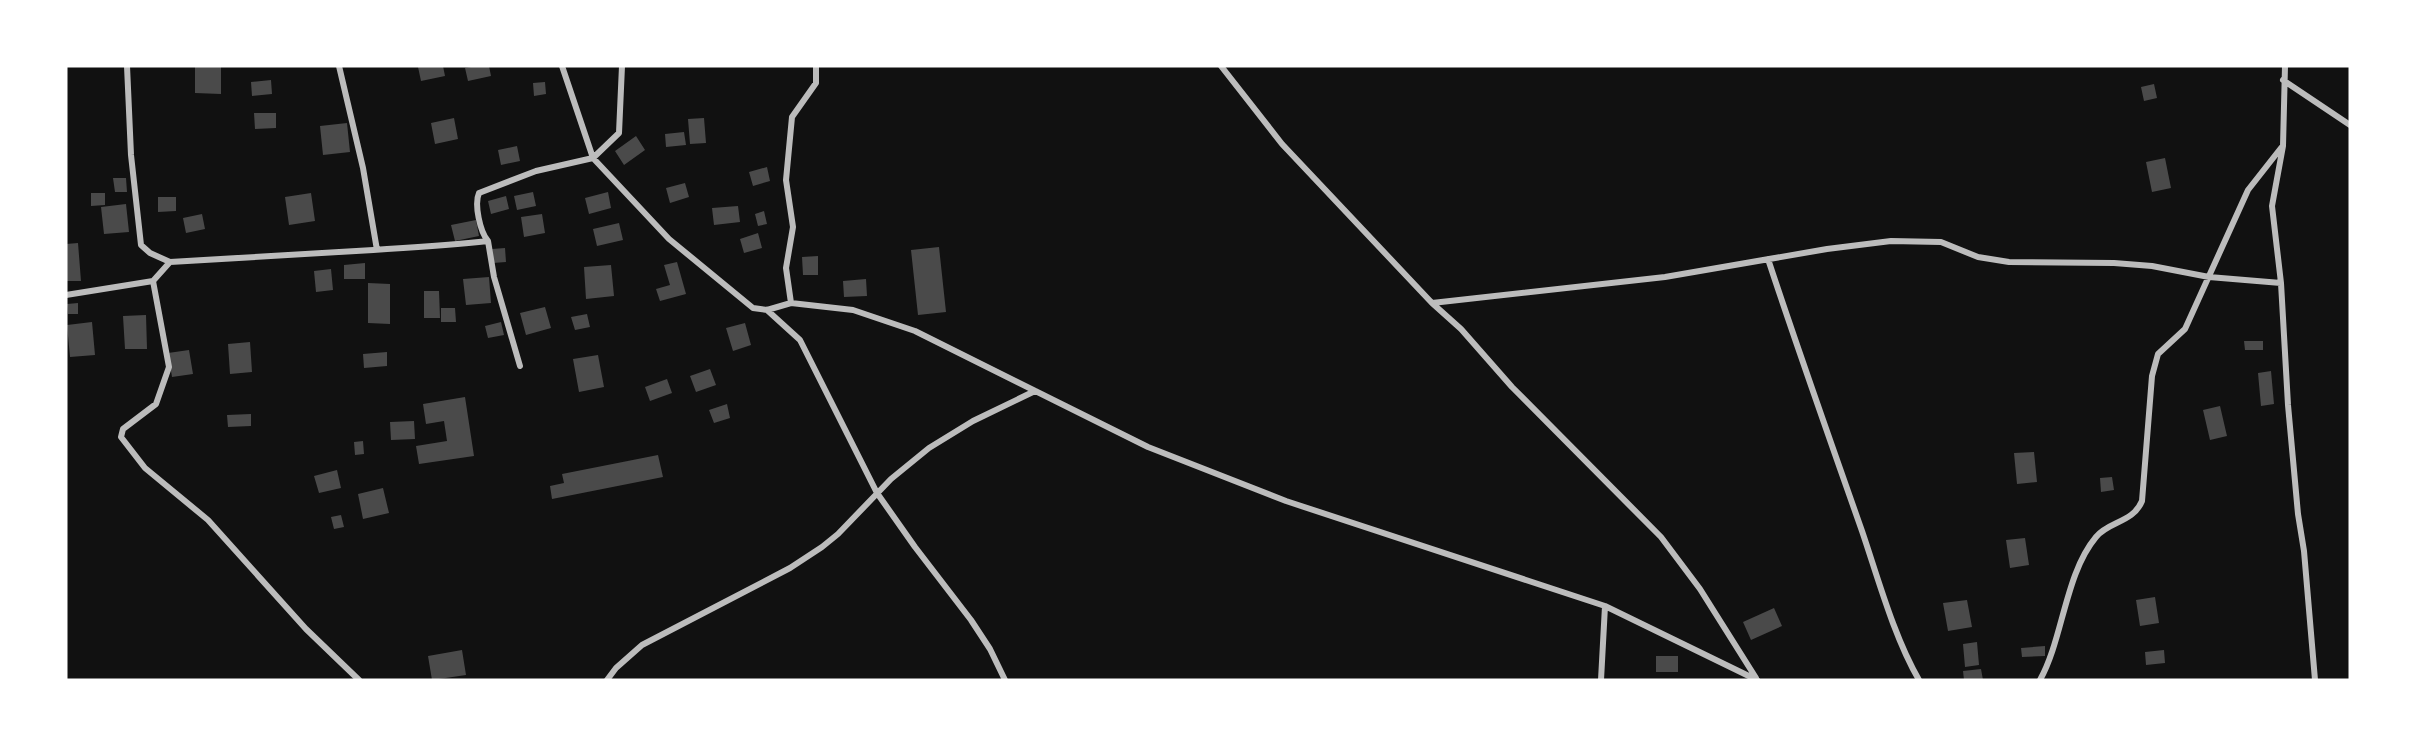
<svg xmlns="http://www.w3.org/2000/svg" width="2416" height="746" font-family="'PT Sans',sans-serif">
<rect width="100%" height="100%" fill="#111"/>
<path fill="#4a4a4a" d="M 195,66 L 221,66 L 221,94 L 195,93 Z
M 424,66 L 443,66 L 445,76 L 421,81 L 418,67 Z
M 477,66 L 489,66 L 491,76 L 468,81 L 465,68 Z
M 271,80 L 272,94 L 252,96 L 251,82 Z
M 545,82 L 546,94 L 534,96 L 533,83 Z
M 2154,84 L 2157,98 L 2144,101 L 2141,87 Z
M 254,113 L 276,113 L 276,128 L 255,129 Z
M 454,118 L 458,139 L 435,144 L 431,123 Z
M 704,118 L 706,143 L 690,144 L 688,119 Z
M 347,123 L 350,152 L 323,155 L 320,126 Z
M 684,132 L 686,145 L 666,147 L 665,134 Z
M 636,136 L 645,150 L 624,165 L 615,151 Z
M 517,146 L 520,161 L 501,165 L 498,150 Z
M 2165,158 L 2171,188 L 2152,192 L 2146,162 Z
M 767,167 L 770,181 L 753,186 L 749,172 Z
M 113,178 L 126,178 L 127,192 L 115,192 Z
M 685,183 L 689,197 L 670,203 L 666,188 Z
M 533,192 L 536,206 L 517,210 L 514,196 Z
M 608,192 L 611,208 L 589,214 L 585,198 Z
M 91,193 L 105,193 L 105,205 L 91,206 Z
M 311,193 L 315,221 L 289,225 L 285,197 Z
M 506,196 L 509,209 L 491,214 L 488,201 Z
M 158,197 L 176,197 L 176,211 L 158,212 Z
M 126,204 L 129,232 L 104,234 L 101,207 Z
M 738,206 L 740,222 L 714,225 L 712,208 Z
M 764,211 L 767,224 L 758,226 L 755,214 Z
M 202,214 L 205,229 L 186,233 L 183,218 Z
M 542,214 L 545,233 L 524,237 L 521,217 Z
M 476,220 L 479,236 L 455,241 L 451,225 Z
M 619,223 L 623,240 L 597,246 L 593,229 Z
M 758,233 L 762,248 L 744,253 L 740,239 Z
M 78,243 L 81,281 L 66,281 L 66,244 Z
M 939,247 L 946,312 L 918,315 L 911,250 Z
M 505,248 L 506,262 L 493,263 L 492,249 Z
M 818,256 L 818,275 L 803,275 L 802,257 Z
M 677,262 L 686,294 L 660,301 L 656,289 L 670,285 L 664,265 Z
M 365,263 L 365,279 L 344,279 L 344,265 Z
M 611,265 L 614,296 L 586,299 L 584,267 Z
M 331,269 L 333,290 L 316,292 L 314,271 Z
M 489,277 L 491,303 L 466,305 L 463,279 Z
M 866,279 L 867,296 L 844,297 L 843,281 Z
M 368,283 L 390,284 L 390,324 L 368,323 Z
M 424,291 L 439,291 L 440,318 L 424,318 Z
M 78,303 L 78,314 L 68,314 L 67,304 Z
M 545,307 L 551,328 L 526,335 L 520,313 Z
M 441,308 L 455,308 L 456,322 L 441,322 Z
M 587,314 L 590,327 L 575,330 L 571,317 Z
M 146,315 L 147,349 L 125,349 L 123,316 Z
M 92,322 L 95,355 L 70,357 L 67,325 Z
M 501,322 L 504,335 L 488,338 L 485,326 Z
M 745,323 L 751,345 L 733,351 L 726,328 Z
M 2244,341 L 2263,341 L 2263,350 L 2245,350 Z
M 250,342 L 252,372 L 230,374 L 228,344 Z
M 189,350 L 193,374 L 172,377 L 168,353 Z
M 387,352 L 387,366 L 364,368 L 363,354 Z
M 598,355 L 604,387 L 579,392 L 573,359 Z
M 710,369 L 716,385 L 696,392 L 690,376 Z
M 2271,371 L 2274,404 L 2261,406 L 2258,373 Z
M 667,379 L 672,393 L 650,401 L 645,387 Z
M 465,397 L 474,456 L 419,464 L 416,446 L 447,441 L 444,421 L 426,424 L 423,404 Z
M 727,404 L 730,418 L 714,423 L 709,410 Z
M 2220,406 L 2227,436 L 2210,440 L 2203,410 Z
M 251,414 L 251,426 L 228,427 L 227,415 Z
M 414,421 L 415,439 L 391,440 L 390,422 Z
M 363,441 L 364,454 L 355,455 L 354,442 Z
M 2034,452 L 2037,482 L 2017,484 L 2014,453 Z
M 658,455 L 663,477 L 552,499 L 550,486 L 564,483 L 562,474 Z
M 337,470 L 341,488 L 319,493 L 314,476 Z
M 2112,477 L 2114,490 L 2101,492 L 2100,478 Z
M 383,488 L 389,513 L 363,519 L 358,494 Z
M 341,515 L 344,527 L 334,529 L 331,517 Z
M 2025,538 L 2029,565 L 2010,568 L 2006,540 Z
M 2155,597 L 2159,623 L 2140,626 L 2136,600 Z
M 1967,600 L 1972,627 L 1948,631 L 1943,603 Z
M 1774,608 L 1782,626 L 1751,640 L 1743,622 Z
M 1977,642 L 1979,665 L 1965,667 L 1963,644 Z
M 2045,646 L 2045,656 L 2022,657 L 2021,648 Z
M 462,650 L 466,675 L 432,680 L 428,656 Z
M 2164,650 L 2165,663 L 2146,665 L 2145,652 Z
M 1656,656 L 1678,656 L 1678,672 L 1656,672 Z
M 1981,669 L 1983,680 L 1964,680 L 1963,671 Z"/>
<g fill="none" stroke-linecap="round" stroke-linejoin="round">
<path stroke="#bcbcbc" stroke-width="6" d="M 127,66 L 131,155 L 141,245 L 150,253 L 170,262 L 153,281 L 169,367 L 156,404 L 123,429 L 121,437 L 145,468 L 208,520 L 306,629 L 359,680
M 339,66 L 363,168 L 377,250
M 562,66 L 593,158 L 669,239 L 753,308 L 767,310 L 791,303 L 853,310 L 915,331 L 1148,447 L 1286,501 L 1605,606 L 1757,680
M 1221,66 L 1282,144 L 1432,303 L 1461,329 L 1512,387 L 1661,537 L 1700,589 L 1756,678
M 2285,66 L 2283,146 L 2272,206 L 2281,283 L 2288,405 L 2298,514 L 2304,551 L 2315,680
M 2283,80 L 2350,125
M 488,241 L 494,277 L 520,366
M 1768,259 C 1798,350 1830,440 1862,531 C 1878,578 1894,637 1919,680
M 170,262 C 243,258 315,254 387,249 C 421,247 454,245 488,241 C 480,232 474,204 479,193 L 536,171 L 593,158 L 619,133 L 622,66
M 66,295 L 153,281
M 791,303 L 786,268 L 793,227 L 786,180 L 792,117 L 816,83 L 816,66
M 1432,303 L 1665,277 L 1827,249 L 1891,241 L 1941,242 L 1978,257 L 2009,262 L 2114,263 L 2152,266 L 2209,277 L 2281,283
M 767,310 L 800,340 L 877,493 L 915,547 L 971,620 L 990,649 L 1005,680
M 607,680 L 616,668 L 642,645 L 790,568 L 822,547 L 838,534 L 891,479 L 929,448 L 973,421 L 1035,391
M 1601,680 L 1605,606
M 2040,680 C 2063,639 2065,574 2096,537 C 2109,521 2133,523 2142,501 L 2152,376 L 2158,354 L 2185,329 L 2248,190 L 2281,148"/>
</g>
<rect width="2416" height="746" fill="none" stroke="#ffffff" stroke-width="135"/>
</svg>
